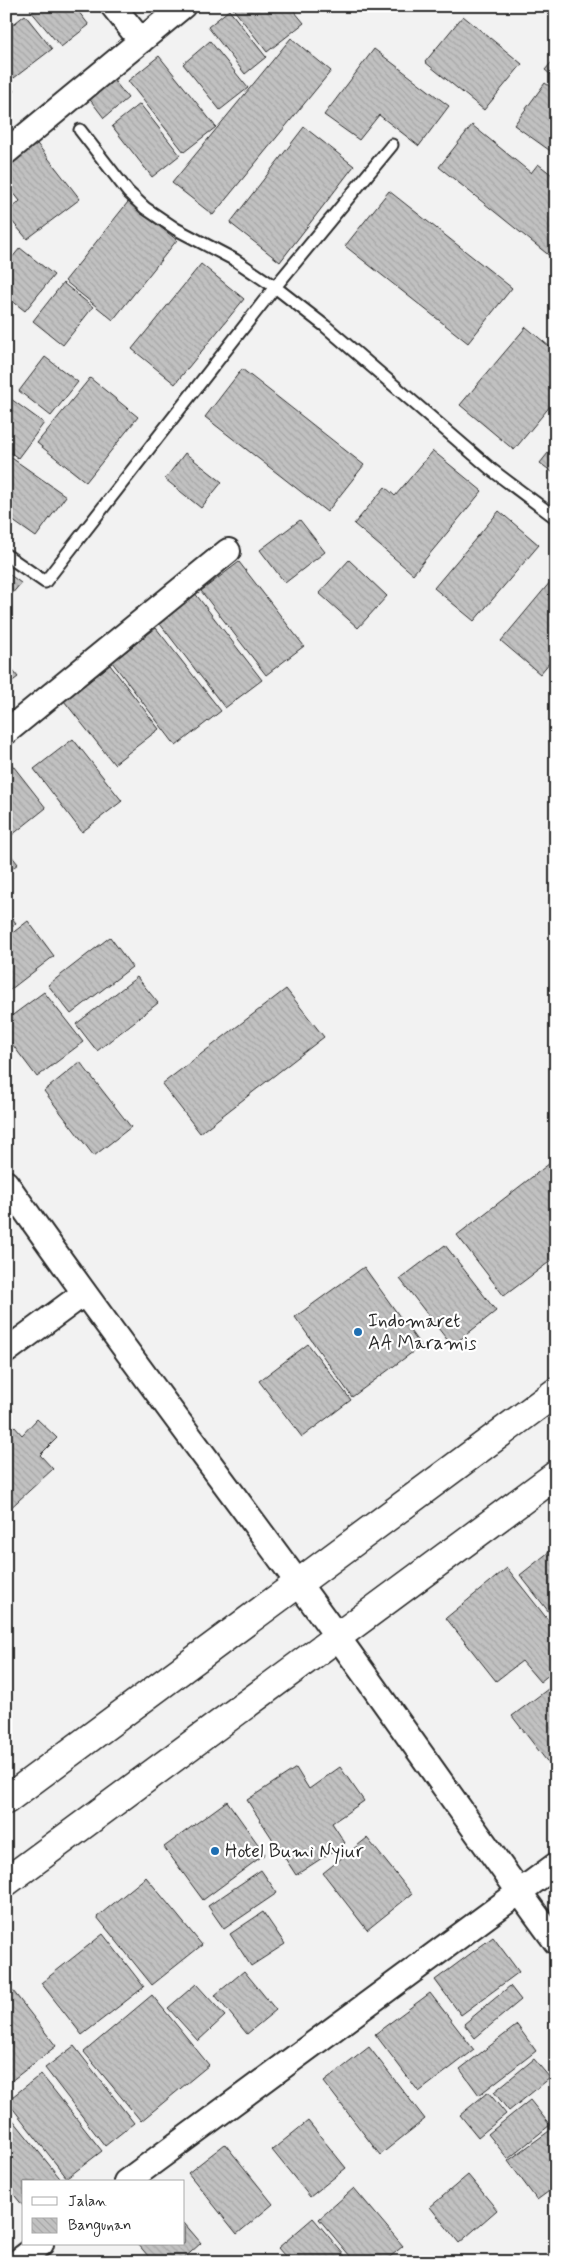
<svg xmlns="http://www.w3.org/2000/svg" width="562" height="2268" font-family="Mynerve,sans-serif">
<defs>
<pattern id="building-back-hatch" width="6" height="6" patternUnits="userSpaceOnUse" patternTransform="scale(1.25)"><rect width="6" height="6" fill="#c1c1c1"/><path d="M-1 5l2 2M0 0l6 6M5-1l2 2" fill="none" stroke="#a6a6a6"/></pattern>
</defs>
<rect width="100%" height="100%" fill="#f2f2f2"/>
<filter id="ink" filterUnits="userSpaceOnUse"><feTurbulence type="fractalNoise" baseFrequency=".02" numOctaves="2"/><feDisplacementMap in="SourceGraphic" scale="10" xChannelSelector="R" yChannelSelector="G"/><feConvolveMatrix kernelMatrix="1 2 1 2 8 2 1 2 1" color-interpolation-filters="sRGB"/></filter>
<g filter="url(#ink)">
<path fill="url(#building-back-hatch)" stroke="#2b2b2b" d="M 34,6 L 74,6 L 89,25 L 61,47 L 30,10 Z
M 231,6 L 290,6 L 304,23 L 267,52 Z
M 229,10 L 266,57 L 245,74 L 208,27 Z
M 25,15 L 52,49 L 14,78 L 6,68 L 6,30 Z
M 463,16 L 522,64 L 484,110 L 425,62 Z
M 291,38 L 331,71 L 213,215 L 172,183 Z
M 210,41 L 248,88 L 220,110 L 183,64 Z
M 374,49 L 449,106 L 419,146 L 379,115 L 359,140 L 324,115 Z
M 159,56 L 216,127 L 184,152 L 128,81 Z
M 556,57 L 556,79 L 545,70 Z
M 112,78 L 128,98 L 104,118 L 88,97 Z
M 6,82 L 14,91 L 6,97 Z
M 545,83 L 556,91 L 556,155 L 514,125 Z
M 140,104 L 180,155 L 152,177 L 112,126 Z
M 472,125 L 531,173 L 538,164 L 556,178 L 556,261 L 439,167 Z
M 304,127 L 354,166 L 280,262 L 230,223 Z
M 31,136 L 80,199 L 27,239 L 6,214 L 20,201 L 6,183 L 6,156 Z
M 389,191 L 512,288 L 468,343 L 345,246 Z
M 128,202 L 177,240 L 113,320 L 65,281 Z
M 20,248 L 54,275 L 25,311 L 6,296 L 6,265 Z
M 201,264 L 244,299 L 175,384 L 132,349 Z
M 63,283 L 93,307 L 63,345 L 33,321 Z
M 526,327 L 556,352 L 556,399 L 514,450 L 460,405 Z
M 45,357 L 78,382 L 51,416 L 19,391 Z
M 242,369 L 364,465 L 327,512 L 205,417 Z
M 90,378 L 138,417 L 86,482 L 37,443 Z
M 11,399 L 44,423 L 18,458 L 6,449 L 6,406 Z
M 556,443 L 556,475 L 540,463 Z
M 433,451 L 482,491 L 413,574 L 354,524 L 385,487 L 395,496 Z
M 185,453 L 222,482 L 201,508 L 165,479 Z
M 6,454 L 66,496 L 36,537 L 6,516 Z
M 499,511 L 539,545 L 474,621 L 434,588 Z
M 300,520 L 325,552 L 285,583 L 260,550 Z
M 349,560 L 387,596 L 358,628 L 319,593 Z
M 239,562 L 304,646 L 266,675 L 201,591 Z
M 6,572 L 21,583 L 6,601 Z
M 556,575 L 556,655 L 540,674 L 501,641 Z
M 194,592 L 262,680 L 225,708 L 157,620 Z
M 156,628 L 221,711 L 176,746 L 112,662 Z
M 6,662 L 18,677 L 6,686 Z
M 110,665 L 159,729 L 114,764 L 64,701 Z
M 73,739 L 122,801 L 82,832 L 34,769 Z
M 10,762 L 46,808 L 7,839 L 6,765 Z
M 6,849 L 18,864 L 6,873 Z
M 6,911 L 16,923 L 6,931 Z
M 28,921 L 54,956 L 6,993 L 6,938 Z
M 110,937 L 132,967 L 71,1014 L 48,985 Z
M 137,977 L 158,1003 L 97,1051 L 76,1024 Z
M 286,989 L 324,1037 L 200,1133 L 162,1084 Z
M 44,992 L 83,1042 L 37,1077 L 6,1036 L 6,1020 Z
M 80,1062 L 131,1127 L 94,1156 L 44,1091 Z
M 554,1160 L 556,1163 L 556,1257 L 504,1296 L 457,1235 Z
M 445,1245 L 496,1311 L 452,1346 L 400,1279 Z
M 364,1267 L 421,1346 L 352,1397 L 295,1317 Z
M 308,1344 L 351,1400 L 302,1437 L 259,1381 Z
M 6,1417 L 22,1435 L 37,1419 L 57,1438 L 40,1455 L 53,1469 L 6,1512 Z
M 554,1548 L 556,1551 L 556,1621 L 520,1575 Z
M 507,1568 L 556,1630 L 556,1669 L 540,1682 L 522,1661 L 496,1681 L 446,1618 Z
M 556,1683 L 556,1773 L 512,1716 Z
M 340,1767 L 364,1801 L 332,1823 L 345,1843 L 296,1875 L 247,1800 L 296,1768 L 309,1789 Z
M 227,1801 L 265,1854 L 203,1900 L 164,1847 Z
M 367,1838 L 412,1894 L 367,1930 L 323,1873 Z
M 261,1870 L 277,1893 L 224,1929 L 208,1906 Z
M 146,1877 L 202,1945 L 152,1985 L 97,1917 Z
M 263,1912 L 285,1944 L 251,1966 L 230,1934 Z
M 103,1934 L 144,1987 L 82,2035 L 41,1983 Z
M 493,1937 L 519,1972 L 461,2015 L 435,1980 Z
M 244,1971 L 276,2010 L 247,2034 L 215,1995 Z
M 196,1984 L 225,2016 L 198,2041 L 168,2008 Z
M 510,1986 L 521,2000 L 475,2038 L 464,2024 Z
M 13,1991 L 56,2046 L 6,2085 L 6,1996 Z
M 430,1993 L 474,2050 L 419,2092 L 375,2034 Z
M 152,1995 L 209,2065 L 141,2121 L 84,2052 Z
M 517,2025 L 536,2051 L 479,2095 L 460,2069 Z
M 74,2046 L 134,2123 L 105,2146 L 45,2068 Z
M 369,2047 L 425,2119 L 380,2155 L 324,2082 Z
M 534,2059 L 550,2078 L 509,2111 L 494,2092 Z
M 41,2074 L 102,2151 L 67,2178 L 7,2101 Z
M 488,2092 L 506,2114 L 478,2137 L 460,2115 Z
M 530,2100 L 550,2125 L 508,2159 L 488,2134 Z
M 6,2111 L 63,2182 L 24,2182 L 24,2207 L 6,2185 Z
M 308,2121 L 346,2168 L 310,2197 L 272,2150 Z
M 556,2126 L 556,2186 L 537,2200 L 508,2161 Z
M 225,2144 L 273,2204 L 237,2234 L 188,2173 Z
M 468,2175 L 497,2210 L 459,2243 L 430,2207 Z
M 354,2188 L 403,2246 L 384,2262 L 355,2262 L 319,2219 Z
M 6,2189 L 12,2196 L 6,2201 Z
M 313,2218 L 350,2262 L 290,2262 L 278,2248 Z
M 184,2223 L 201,2243 L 180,2262 L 153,2262 L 138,2244 L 184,2244 Z
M 99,2255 L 104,2262 L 91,2262 Z"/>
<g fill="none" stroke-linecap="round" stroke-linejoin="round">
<g stroke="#2b2b2b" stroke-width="15">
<path id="service" d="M 80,130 L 128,192 L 145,208 L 176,229 L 235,260 L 275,287 L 325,326 L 492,470 L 556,518
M 6,555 L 45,582 L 275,287 L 392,145"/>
</g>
<g stroke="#2b2b2b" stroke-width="28">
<path id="minor" d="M 113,6 L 141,41
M 6,152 L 183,6
M 6,732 L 228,551
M 6,1183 C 114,1338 229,1487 339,1639 C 412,1740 482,1842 556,1942
M 6,1351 L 83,1294
M 126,2182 L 556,1865
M 17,2262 L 41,2244"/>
</g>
<g stroke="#2b2b2b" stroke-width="31">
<path id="tertiary" d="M 6,1800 L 556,1392
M 6,1882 L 556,1475"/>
</g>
<use href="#service" stroke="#fff" stroke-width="11"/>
<use href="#minor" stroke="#fff" stroke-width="24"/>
<use href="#tertiary" stroke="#fff" stroke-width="28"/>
</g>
</g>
<g fill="#1f6fb2" stroke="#fff" stroke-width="2">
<circle cx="358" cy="1332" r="5"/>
<circle cx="215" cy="1851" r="5"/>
</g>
<g text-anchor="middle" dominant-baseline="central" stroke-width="4.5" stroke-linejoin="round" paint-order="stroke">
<g font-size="19" fill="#2b2b2b" stroke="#fff" text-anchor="start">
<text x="368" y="1321">Indomaret<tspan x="368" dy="22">AA Maramis</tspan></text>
<text x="225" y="1851">Hotel Bumi Nyiur</text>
</g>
</g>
<rect width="562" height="2268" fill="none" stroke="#fff" stroke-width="25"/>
<rect x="12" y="12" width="537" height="2243" fill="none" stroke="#2b2b2b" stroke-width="2" filter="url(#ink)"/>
<rect x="22" y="2180" width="162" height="65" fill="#ffffff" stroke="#aaaaaa"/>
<rect x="32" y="2197" width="25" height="8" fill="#ffffff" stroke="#aaaaaa"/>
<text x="68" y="2206" font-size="15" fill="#2b2b2b">Jalan</text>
<rect x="32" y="2218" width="25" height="15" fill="url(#building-back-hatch)" stroke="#aaaaaa"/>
<text x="68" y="2230" font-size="15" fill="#2b2b2b">Bangunan</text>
</svg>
